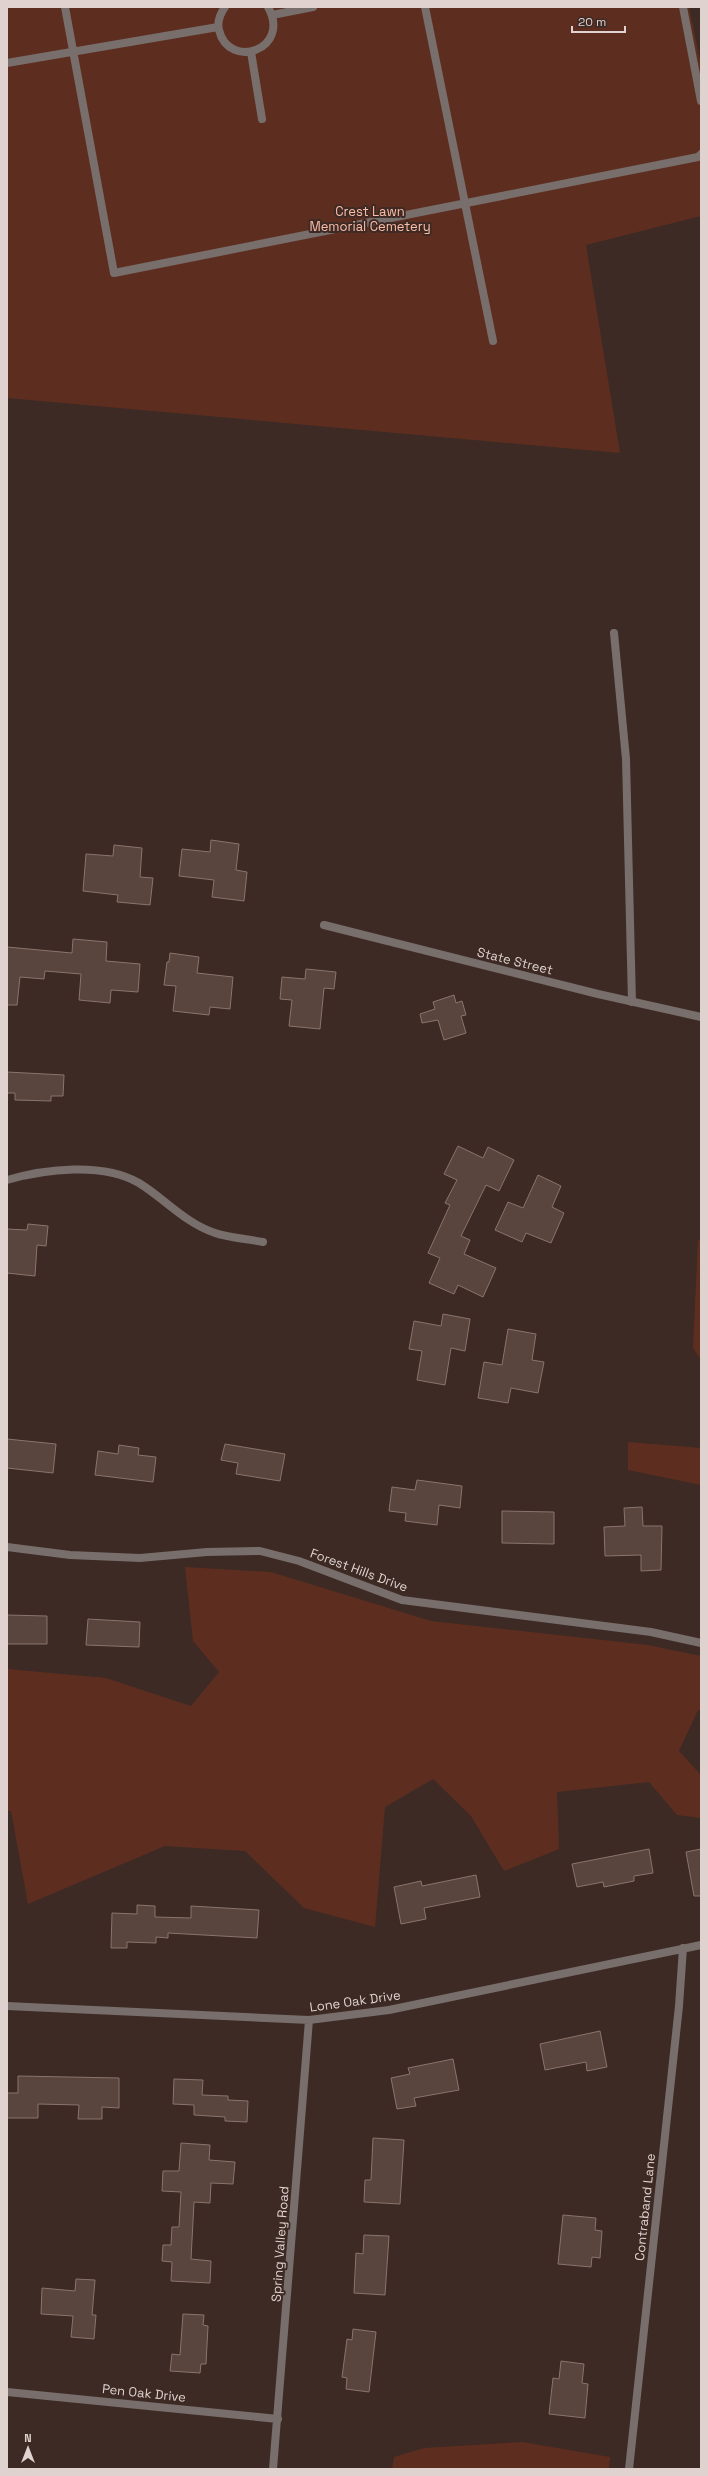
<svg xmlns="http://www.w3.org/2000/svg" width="708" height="2476" font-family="'Space Grotesk',sans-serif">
<rect width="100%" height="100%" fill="#3d2a24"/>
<path fill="#5d2e20" d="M 7,7 L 689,7 L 701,65 L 701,216 L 586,245 L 620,453 L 7,398 Z
M 698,1240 L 701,1241 L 701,1360 L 693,1348 Z
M 628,1442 L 701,1448 L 701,1485 L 628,1470 Z
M 185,1567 L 271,1572 L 431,1621 L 648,1645 L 701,1656 L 701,1710 L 698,1710 L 679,1751 L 701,1775 L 701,1818 L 677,1815 L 649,1782 L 557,1792 L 559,1849 L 504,1871 L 471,1816 L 433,1779 L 385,1807 L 375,1927 L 304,1908 L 245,1851 L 165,1846 L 28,1904 L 11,1811 L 7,1811 L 7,1669 L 106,1678 L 191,1706 L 219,1672 L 193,1641 Z
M 522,2442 L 610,2457 L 609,2469 L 392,2469 L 394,2457 L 424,2448 Z"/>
<path fill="#59443e" stroke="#8a746d" d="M 211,840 L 239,844 L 236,870 L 247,872 L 244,901 L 212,897 L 214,880 L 179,876 L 182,849 L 210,852 Z
M 114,845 L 142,848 L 140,877 L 153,878 L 150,905 L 117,902 L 118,895 L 83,891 L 86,854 L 113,856 Z
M 73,939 L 107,942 L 106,961 L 140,964 L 138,992 L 111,990 L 110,1003 L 79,1000 L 81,974 L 45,971 L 44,979 L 20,977 L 17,1005 L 7,1005 L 7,947 L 72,953 Z
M 170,953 L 199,957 L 197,973 L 233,977 L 230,1009 L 210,1007 L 209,1015 L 173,1011 L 176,986 L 164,985 L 167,962 L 169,962 Z
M 306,969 L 336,972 L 334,989 L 324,988 L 320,1029 L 289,1026 L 292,1000 L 280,999 L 282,977 L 305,979 Z
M 454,995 L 456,1003 L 462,1001 L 466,1015 L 461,1016 L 466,1033 L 444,1040 L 438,1020 L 422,1023 L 420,1014 L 435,1009 L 433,1002 Z
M 7,1072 L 64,1075 L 63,1096 L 51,1096 L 51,1101 L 15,1100 L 15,1093 L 7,1093 Z
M 458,1146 L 483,1158 L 488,1147 L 514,1160 L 499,1191 L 486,1185 L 461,1236 L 470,1240 L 464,1254 L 496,1268 L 483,1297 L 458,1285 L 454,1294 L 429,1283 L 440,1258 L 428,1253 L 450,1205 L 445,1203 L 457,1180 L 444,1174 Z
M 538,1175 L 561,1186 L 552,1207 L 564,1213 L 551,1243 L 526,1233 L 522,1242 L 495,1230 L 508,1202 L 523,1208 Z
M 28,1224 L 48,1226 L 46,1246 L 37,1245 L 35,1276 L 7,1273 L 7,1229 L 27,1230 Z
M 443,1314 L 470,1319 L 465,1351 L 451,1348 L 445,1385 L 417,1380 L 422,1351 L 409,1349 L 414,1321 L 441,1326 Z
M 508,1329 L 536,1334 L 532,1360 L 544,1362 L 538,1393 L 511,1388 L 508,1403 L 478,1398 L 484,1362 L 502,1365 Z
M 7,1439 L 56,1444 L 53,1473 L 7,1468 Z
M 225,1444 L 285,1454 L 280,1481 L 236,1474 L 238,1463 L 221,1460 Z
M 119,1445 L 139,1448 L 138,1455 L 156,1457 L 153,1482 L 95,1475 L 98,1451 L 118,1454 Z
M 417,1480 L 462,1486 L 460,1508 L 439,1505 L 437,1525 L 405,1521 L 406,1513 L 389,1511 L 392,1487 L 415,1490 Z
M 642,1507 L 643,1526 L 662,1526 L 661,1570 L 641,1571 L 641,1555 L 605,1556 L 604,1527 L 625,1526 L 624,1508 Z
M 502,1511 L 554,1512 L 554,1544 L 502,1543 Z
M 7,1615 L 47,1616 L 47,1644 L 7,1644 Z
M 88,1619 L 140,1622 L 139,1647 L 86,1645 Z
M 649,1849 L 653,1873 L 634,1876 L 634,1881 L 604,1887 L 603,1882 L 577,1887 L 572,1864 Z
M 701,1849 L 701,1896 L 694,1896 L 686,1852 Z
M 476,1875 L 480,1897 L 424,1908 L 426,1919 L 401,1924 L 394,1887 L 421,1881 L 422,1886 Z
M 137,1905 L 155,1906 L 155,1917 L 191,1918 L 191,1906 L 259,1910 L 257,1938 L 168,1933 L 168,1938 L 156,1937 L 156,1943 L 127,1942 L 127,1948 L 111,1948 L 112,1913 L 137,1914 Z
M 600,2031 L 607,2067 L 587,2071 L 586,2062 L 545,2070 L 540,2044 Z
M 453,2059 L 459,2090 L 414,2098 L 416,2106 L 397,2109 L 391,2078 L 410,2074 L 408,2068 Z
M 18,2076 L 119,2078 L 119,2108 L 102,2107 L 102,2119 L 78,2119 L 79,2105 L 38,2104 L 38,2118 L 7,2118 L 7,2093 L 18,2093 Z
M 174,2079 L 203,2080 L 202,2095 L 228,2096 L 228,2100 L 248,2101 L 247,2122 L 225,2121 L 225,2117 L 194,2115 L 194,2105 L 173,2104 Z
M 373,2138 L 404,2140 L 400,2204 L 364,2202 L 365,2180 L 371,2180 Z
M 181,2143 L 210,2145 L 209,2160 L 235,2162 L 233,2184 L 211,2183 L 210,2203 L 194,2202 L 191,2259 L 211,2261 L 210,2283 L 171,2281 L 172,2262 L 162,2261 L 163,2245 L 171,2245 L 172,2227 L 179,2227 L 181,2192 L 162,2191 L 163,2171 L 179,2171 Z
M 563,2215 L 596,2218 L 595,2230 L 602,2231 L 600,2258 L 592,2257 L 591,2267 L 558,2264 Z
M 364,2235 L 389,2236 L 385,2295 L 354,2293 L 356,2253 L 363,2254 Z
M 76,2279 L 95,2280 L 92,2315 L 96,2315 L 94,2339 L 71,2337 L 73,2316 L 41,2314 L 42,2288 L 75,2291 Z
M 183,2314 L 204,2315 L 203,2325 L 208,2326 L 206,2364 L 201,2364 L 200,2373 L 170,2371 L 172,2354 L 180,2355 Z
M 353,2329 L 376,2332 L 369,2392 L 346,2389 L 347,2378 L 342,2377 L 347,2339 L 352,2340 Z
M 561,2361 L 584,2364 L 582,2383 L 588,2384 L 585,2418 L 549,2414 L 553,2378 L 559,2379 Z"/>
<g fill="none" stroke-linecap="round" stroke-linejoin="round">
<path stroke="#786e6b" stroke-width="8" d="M 65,7 L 114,273 L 698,157 L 701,154
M 225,7 C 220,14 217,22 219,30 C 229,71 292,49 268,7
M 425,7 L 493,341
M 683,7 L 701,101
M 272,15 L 313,7
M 251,52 L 262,119
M 7,63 L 218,27
M 614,633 L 626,759 L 632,1002"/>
<path stroke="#786e6b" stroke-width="8" d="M 324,925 L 598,994 L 701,1017
M 7,1180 C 45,1169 103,1162 139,1183 C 165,1199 185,1223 215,1233 C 230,1238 248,1239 263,1242
M 7,1547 L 70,1555 L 140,1558 L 207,1552 L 260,1551 L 299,1561 L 402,1600 L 651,1632 L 701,1643
M 7,2006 L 309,2020 L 389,2010 L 701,1945
M 7,2392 L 278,2419
M 273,2469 L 309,2020
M 629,2469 L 679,2006 L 683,1948"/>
</g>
<g text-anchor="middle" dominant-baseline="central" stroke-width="4" stroke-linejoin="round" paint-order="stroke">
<g font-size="13" fill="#fcbda9" stroke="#3d2a24">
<text x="370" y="211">Crest Lawn<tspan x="370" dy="15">Memorial Cemetery</tspan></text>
</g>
<g font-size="13" fill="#dfd2cf" stroke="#3d2a24">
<text transform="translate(515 961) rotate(14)">State Street</text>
<text transform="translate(359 1570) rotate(20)">Forest Hills Drive</text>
<text transform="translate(355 2001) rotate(-8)">Lone Oak Drive</text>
<text transform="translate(645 2207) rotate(-84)">Contraband Lane</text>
<text transform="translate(280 2244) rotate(-86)">Spring Valley Road</text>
<text transform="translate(144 2393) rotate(6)">Pen Oak Drive</text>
</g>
</g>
<rect width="708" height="2476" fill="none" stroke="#dfd2cf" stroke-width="16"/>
<g transform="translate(28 2448)" stroke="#3d2a24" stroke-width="3" paint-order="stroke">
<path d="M0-3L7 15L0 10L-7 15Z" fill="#dfd2cf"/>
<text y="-6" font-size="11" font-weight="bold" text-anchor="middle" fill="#dfd2cf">N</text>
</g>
<path d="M572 26v6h53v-6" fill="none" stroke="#dfd2cf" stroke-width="2"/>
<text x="578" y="26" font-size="12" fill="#dfd2cf" stroke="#3d2a24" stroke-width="3" paint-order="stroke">20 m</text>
</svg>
